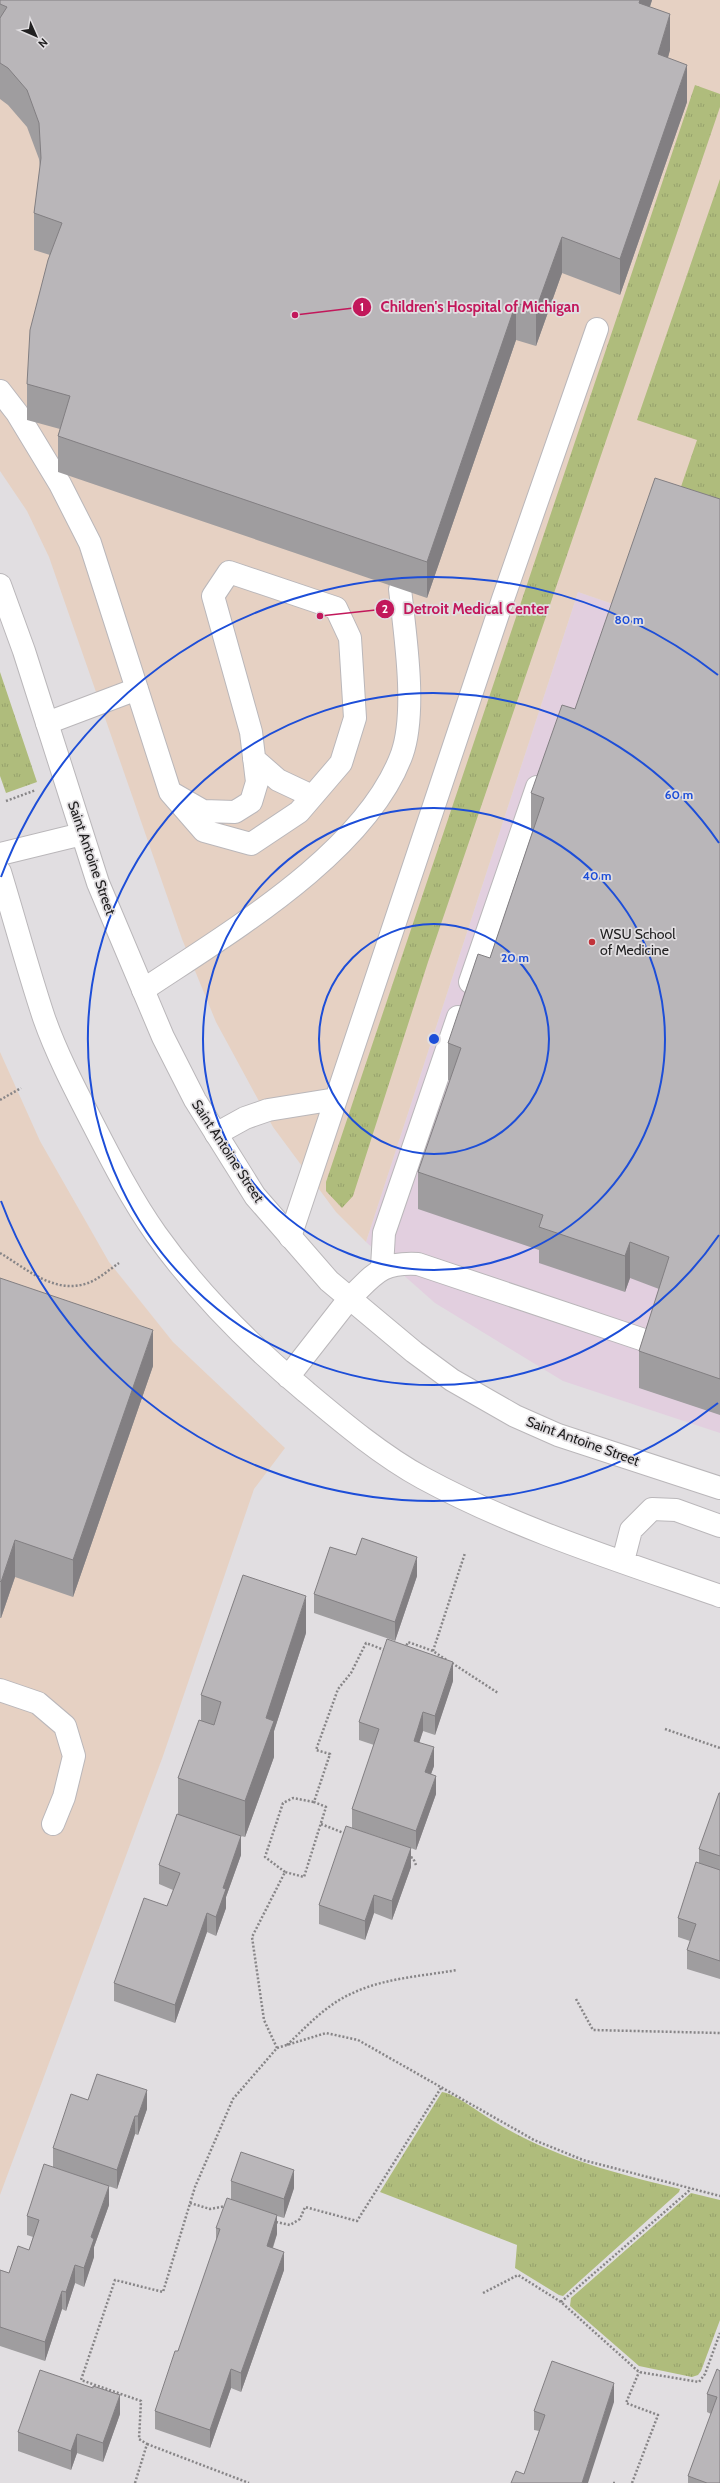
<svg xmlns="http://www.w3.org/2000/svg" width="720" height="2483" font-family="Cabin,sans-serif">
<defs>
<pattern id="grass-tufts" width="24" height="20" patternUnits="userSpaceOnUse"><rect width="24" height="20" fill="#afbc7c"/><path d="M3 7l-1-3M5 7V3M7 7l1-3M15 17l-1-3M17 17v-4M19 17l1-3" fill="none" stroke="#96a16b"/></pattern>
</defs>
<rect width="100%" height="100%" fill="#e1dee1"/>
<path fill="#e2cfdf" d="M 578,592 L 720,641 L 720,1433 L 563,1381 L 435,1303 L 366,1242 Z"/>
<path fill="#e6d1c3" d="M 0,0 L 720,0 L 720,641 L 578,592 L 366,1242 L 336,1212 L 273,1127 L 216,1022 L 182,939 L 49,557 L 27,511 L 0,471 Z
M 0,1052 L 40,1141 L 109,1262 L 173,1342 L 285,1448 L 254,1489 L 163,1756 L 0,2195 Z"/>
<path fill="url(#grass-tufts)" d="M 695,85 L 720,94 L 720,107 L 428,962 L 353,1196 L 342,1208 L 326,1191 L 326,1182 Z
M 720,179 L 720,527 L 673,510 L 697,440 L 637,420 Z
M 0,672 L 37,782 L 6,793 L 0,776 Z
M 442,2092 C 454,2093 483,2115 495,2122 C 553,2157 610,2172 676,2188 L 680,2189 L 679,2192 L 563,2296 L 559,2295 L 515,2268 L 517,2245 L 380,2192 Z
M 691,2193 L 720,2200 L 720,2320 L 701,2371 L 698,2375 L 692,2377 L 639,2366 L 570,2306 L 571,2298 Z"/>
<g fill="none" stroke-linecap="round" stroke-linejoin="round">
<g stroke="#bab7ba" stroke-width="24">
<path id="lane" d="M 0,391 L 17,413 L 60,484 L 90,543 L 170,792 L 204,831 L 251,844 L 299,812 L 341,763 L 355,718 L 350,638 L 336,608 L 229,572 L 213,596 L 251,732 L 257,782 L 251,802 L 235,812 L 203,811 L 170,792
M 47,723 L 137,689
M 254,759 L 278,780 L 312,796
M 470,982 L 537,787
M 143,990 C 228,933 366,853 402,754 C 417,711 405,634 400,589
M 216,1134 L 245,1118 L 268,1110 L 336,1099
M 290,1237 L 503,599 L 597,329
M 382,1267 L 384,1233 L 458,1017
M 349,1299 C 375,1274 380,1262 418,1264 L 653,1343
M 0,1690 L 38,1703 L 65,1726 L 74,1756 L 64,1797 L 53,1824"/>
</g>
<g stroke="#bab7ba" stroke-width="24">
<path id="secondary" d="M 0,585 L 24,651 L 98,883 L 163,1037 L 195,1100 L 255,1196 L 329,1281 L 414,1352 L 452,1380 L 515,1416 L 558,1435 L 720,1488
M 0,854 L 82,834
M 0,872 C 15,921 28,970 44,1018 C 57,1055 76,1091 94,1126 C 113,1163 132,1200 156,1234 C 198,1293 250,1345 305,1391 C 342,1422 381,1455 423,1478 C 517,1529 620,1561 720,1596
M 288,1377 L 349,1299
M 623,1561 L 631,1530 L 652,1509 L 676,1510 L 720,1526"/>
</g>
<path stroke="#878587" stroke-width="2.5" stroke-dasharray="2 2" stroke-linecap="butt" d="M 6,801 L 36,790
M 0,1100 L 21,1088
M 0,1253 C 27,1269 55,1295 88,1283 C 99,1279 110,1269 119,1263
M 405,1649 L 408,1642 L 433,1651 L 448,1661
M 433,1651 L 465,1553
M 452,1663 L 498,1693
M 665,1729 L 720,1748
M 321,1824 L 346,1834
M 407,1856 L 413,1858 L 416,1865
M 285,1872 L 265,1857 L 283,1803 L 293,1798 L 314,1802
M 576,1999 L 593,2030 L 720,2033
M 287,2045 C 308,2025 328,2003 355,1992 C 386,1978 423,1976 457,1970
M 277,2048 L 264,2020 L 252,1937 L 285,1872 L 304,1877 L 326,1807 L 314,1802 L 330,1754 L 316,1750 L 338,1689 L 351,1673 L 366,1643 L 387,1651
M 190,2203 L 210,2209 L 226,2206
M 276,2222 L 290,2225 L 300,2219 L 305,2207 L 357,2221 L 441,2088
M 483,2293 L 518,2275 L 561,2302 L 639,2372 L 699,2382 L 705,2374 L 720,2333
M 561,2302 L 691,2189
M 147,2444 L 249,2483
M 135,2483 L 147,2444 L 139,2439 L 141,2401 L 81,2380 L 115,2280 L 163,2292 L 195,2187 L 233,2099 L 277,2048 L 326,2033 L 358,2040 L 534,2140 L 583,2160 L 720,2196
M 613,2483 L 616,2483
M 632,2483 L 658,2415 L 626,2403 L 639,2372"/>
<use href="#lane" stroke="#fff" stroke-width="22"/>
<use href="#secondary" stroke="#fff" stroke-width="22"/>
</g>
<path fill="#9f9d9f" d="M 0,0 L 652,0 L 650,7 L 670,50 L 668,58 L 687,102 L 620,295 L 562,273 L 536,346 L 516,340 L 427,598 L 58,472 L 58,436 L 60,429 L 27,420 L 27,384 L 50,255 L 34,250 L 34,213 L 40,168 L 39,159 L 27,127 L 8,105 L 0,99 Z
M 720,499 L 720,1415 L 639,1388 L 639,1351 L 659,1289 L 630,1278 L 625,1292 L 539,1263 L 539,1250 L 418,1209 L 418,1172 L 450,1080 L 448,1080 L 448,1043 L 490,958 L 533,830 L 531,829 L 531,793 L 575,709 Z
M 0,1278 L 153,1366 L 73,1597 L 15,1577 L 1,1618 L 0,1618 Z
M 356,1555 L 417,1576 L 395,1641 L 314,1613 L 314,1594 Z
M 306,1633 L 274,1731 L 274,1757 L 245,1837 L 241,1836 L 241,1855 L 226,1897 L 226,1908 L 216,1936 L 207,1932 L 175,2023 L 114,2001 L 114,1983 L 167,1906 L 173,1890 L 159,1884 L 159,1865 L 178,1814 L 178,1778 L 201,1721 L 201,1695 Z
M 453,1681 L 435,1735 L 423,1731 L 419,1742 L 434,1766 L 431,1774 L 436,1794 L 416,1850 L 411,1848 L 411,1867 L 392,1920 L 374,1913 L 365,1940 L 319,1924 L 319,1905 L 382,1838 L 352,1828 L 352,1809 L 374,1745 L 359,1740 L 359,1722 Z
M 720,1793 L 720,1979 L 687,1969 L 687,1950 L 690,1941 L 678,1937 L 678,1918 L 699,1863 L 699,1849 Z
M 88,2100 L 147,2109 L 138,2135 L 135,2134 L 117,2189 L 53,2167 L 53,2148 Z
M 231,2181 L 294,2188 L 284,2218 L 277,2216 L 277,2234 L 273,2248 L 284,2270 L 241,2392 L 231,2388 L 210,2448 L 155,2429 L 155,2411 L 178,2351 L 216,2242 L 216,2228 L 231,2199 Z
M 109,2205 L 94,2247 L 94,2257 L 84,2287 L 75,2283 L 66,2311 L 62,2309 L 45,2361 L 0,2346 L 0,2270 L 9,2273 L 29,2250 L 33,2237 L 27,2235 L 27,2216 Z
M 720,2371 L 720,2483 L 688,2483 L 688,2476 L 711,2414 L 707,2412 L 707,2394 Z
M 614,2402 L 524,2474 L 539,2431 L 534,2430 L 534,2411 Z
M 120,2414 L 103,2462 L 77,2453 L 71,2470 L 18,2451 L 18,2432 Z"/>
<path fill="#827f82" d="M 640,0 L 652,0 L 639,39 L 639,3 Z
M 670,14 L 670,50 L 658,91 L 658,54 Z
M 687,65 L 687,102 L 620,295 L 620,259 Z
M 562,237 L 562,273 L 536,346 L 536,309 Z
M 516,303 L 516,340 L 427,598 L 427,562 Z
M 630,1242 L 630,1278 L 625,1292 L 625,1256 Z
M 153,1330 L 153,1366 L 73,1597 L 73,1560 Z
M 15,1540 L 15,1577 L 1,1618 L 1,1582 Z
M 417,1557 L 417,1576 L 395,1641 L 395,1622 Z
M 306,1596 L 306,1633 L 274,1731 L 274,1757 L 245,1837 L 245,1801 L 266,1718 Z
M 453,1662 L 453,1681 L 435,1735 L 435,1716 Z
M 423,1712 L 423,1731 L 414,1759 L 414,1741 Z
M 434,1747 L 434,1766 L 425,1790 L 425,1772 Z
M 436,1776 L 436,1794 L 416,1850 L 416,1831 Z
M 241,1836 L 241,1855 L 226,1897 L 226,1908 L 216,1936 L 216,1917 L 223,1888 Z
M 411,1848 L 411,1867 L 392,1920 L 392,1901 Z
M 374,1895 L 374,1913 L 365,1940 L 365,1921 Z
M 207,1913 L 207,1932 L 175,2023 L 175,2005 Z
M 147,2090 L 147,2109 L 138,2135 L 138,2116 Z
M 135,2116 L 135,2134 L 117,2189 L 117,2170 Z
M 294,2170 L 294,2188 L 284,2218 L 284,2199 Z
M 109,2186 L 109,2205 L 94,2247 L 94,2257 L 84,2287 L 84,2268 L 91,2237 Z
M 277,2215 L 277,2234 L 267,2264 L 267,2246 Z
M 284,2252 L 284,2270 L 241,2392 L 241,2373 Z
M 75,2265 L 75,2283 L 66,2311 L 66,2292 Z
M 62,2291 L 62,2309 L 45,2361 L 45,2342 Z
M 231,2369 L 231,2388 L 210,2448 L 210,2430 Z
M 614,2383 L 614,2402 L 588,2483 L 582,2483 Z
M 120,2395 L 120,2414 L 103,2462 L 103,2443 Z
M 77,2434 L 77,2453 L 71,2470 L 71,2451 Z"/>
<path fill="#b9b6b9" stroke="#827f82" d="M 0,0 L 640,0 L 639,3 L 670,14 L 658,54 L 687,65 L 620,259 L 562,237 L 536,309 L 516,303 L 427,562 L 58,436 L 70,396 L 27,384 L 30,330 L 48,260 L 62,223 L 34,213 L 41,158 L 39,123 L 27,90 L 8,68 L 0,63 L 0,18 L 7,7 L 0,4 Z
M 655,478 L 720,499 L 720,1379 L 639,1351 L 669,1257 L 630,1242 L 625,1256 L 539,1227 L 543,1215 L 418,1172 L 461,1048 L 448,1043 L 478,954 L 490,958 L 544,798 L 531,793 L 562,705 L 575,709 Z
M 0,1278 L 153,1330 L 73,1560 L 15,1540 L 1,1582 L 0,1581 Z
M 362,1538 L 417,1557 L 395,1622 L 314,1594 L 330,1547 L 356,1555 Z
M 243,1575 L 306,1596 L 266,1718 L 274,1721 L 245,1801 L 178,1778 L 199,1720 L 214,1725 L 221,1702 L 201,1695 Z
M 387,1639 L 453,1662 L 435,1716 L 423,1712 L 414,1741 L 434,1747 L 425,1772 L 436,1776 L 416,1831 L 352,1809 L 379,1729 L 359,1722 Z
M 719,1793 L 720,1793 L 720,1856 L 699,1849 Z
M 177,1814 L 241,1836 L 223,1888 L 226,1889 L 216,1917 L 207,1913 L 175,2005 L 114,1983 L 144,1898 L 167,1906 L 180,1873 L 159,1865 Z
M 346,1826 L 411,1848 L 392,1901 L 374,1895 L 365,1921 L 319,1905 Z
M 696,1862 L 720,1870 L 720,1961 L 687,1950 L 696,1924 L 678,1918 Z
M 97,2074 L 147,2090 L 138,2116 L 135,2116 L 117,2170 L 53,2148 L 71,2094 L 88,2100 Z
M 241,2152 L 294,2170 L 284,2199 L 231,2181 Z
M 44,2164 L 109,2186 L 91,2237 L 94,2239 L 84,2268 L 75,2265 L 66,2292 L 62,2291 L 45,2342 L 0,2327 L 0,2270 L 9,2273 L 18,2246 L 29,2250 L 39,2220 L 27,2216 Z
M 227,2198 L 277,2215 L 267,2246 L 284,2252 L 241,2373 L 231,2369 L 210,2430 L 155,2411 L 175,2351 L 178,2351 L 220,2229 L 216,2228 Z
M 552,2361 L 614,2383 L 582,2483 L 511,2483 L 516,2471 L 524,2474 L 545,2415 L 534,2411 Z
M 717,2369 L 720,2371 L 720,2483 L 707,2483 L 688,2476 L 717,2397 L 707,2394 Z
M 40,2370 L 93,2388 L 93,2386 L 120,2395 L 103,2443 L 77,2434 L 71,2451 L 18,2432 Z"/>
<g fill="none" stroke="#1d4ed8" stroke-width="2">
<circle cx="434" cy="1039" r="115"/>
<circle cx="434" cy="1039" r="231"/>
<path d="M719 1235A346 346 0 1 1 719 843"/>
<path d="M718 1403A462 462 0 0 1 1 1201M1 877A462 462 0 0 1 718 675"/>
</g>
<circle fill="#c2333a" stroke="#e1dee1" stroke-width="1.5" cx="592" cy="942" r="4"/>
<g text-anchor="middle" dominant-baseline="central" stroke-width="3.5" stroke-linejoin="round" paint-order="stroke">
<g font-size="14" fill="#212021" stroke="#e1dee1">
<text transform="translate(92 858) rotate(71)">Saint Antoine Street</text>
<text transform="translate(228 1151) rotate(57)">Saint Antoine Street</text>
<text transform="translate(583 1441) rotate(20)">Saint Antoine Street</text>
</g>
<g font-size="14" fill="#212021" stroke="#e1dee1" text-anchor="start">
<text x="600" y="934">WSU School<tspan x="600" dy="16">of Medicine</tspan></text>
</g>
</g>
<circle cx="434" cy="1039" r="6" fill="#1d4ed8" stroke="#e1dee1" stroke-width="2"/>
<g font-size="12" text-anchor="middle" font-weight="bold" fill="#1d4ed8" stroke="#e1dee1" stroke-width="3.5" stroke-linejoin="round" paint-order="stroke">
<text x="629" y="624">80 m</text>
<text x="679" y="799">60 m</text>
<text x="597" y="880">40 m</text>
<text x="515" y="962">20 m</text>
</g>
<path fill="none" stroke="#c2185b" stroke-width="1.5" d="M295 315L362 307M320 616L385 609"/>
<g fill="#c2185b" stroke="#e1dee1" stroke-width="1.5">
<circle cx="295" cy="315" r="4"/>
<circle cx="320" cy="616" r="4"/>
<circle cx="362" cy="307" r="10"/>
<circle cx="385" cy="609" r="10"/>
</g>
<g font-size="12" text-anchor="middle" font-weight="bold" fill="#fff">
<text x="362" y="311">1</text>
<text x="385" y="613">2</text>
</g>
<g font-size="15" text-anchor="middle" font-weight="bold" fill="#c2185b" stroke="#e1dee1" stroke-width="3.5" stroke-linejoin="round" paint-order="stroke">
<text x="480" y="312">Children's Hospital of Michigan</text>
<text x="476" y="614">Detroit Medical Center</text>
</g>
<g transform="translate(36 36) rotate(135)" stroke="#e1dee1" stroke-width="3" paint-order="stroke">
<path d="M0-3L7 15L0 10L-7 15Z" fill="#212021"/>
<text y="-6" font-size="11" font-weight="bold" text-anchor="middle" fill="#212021">N</text>
</g>
</svg>
